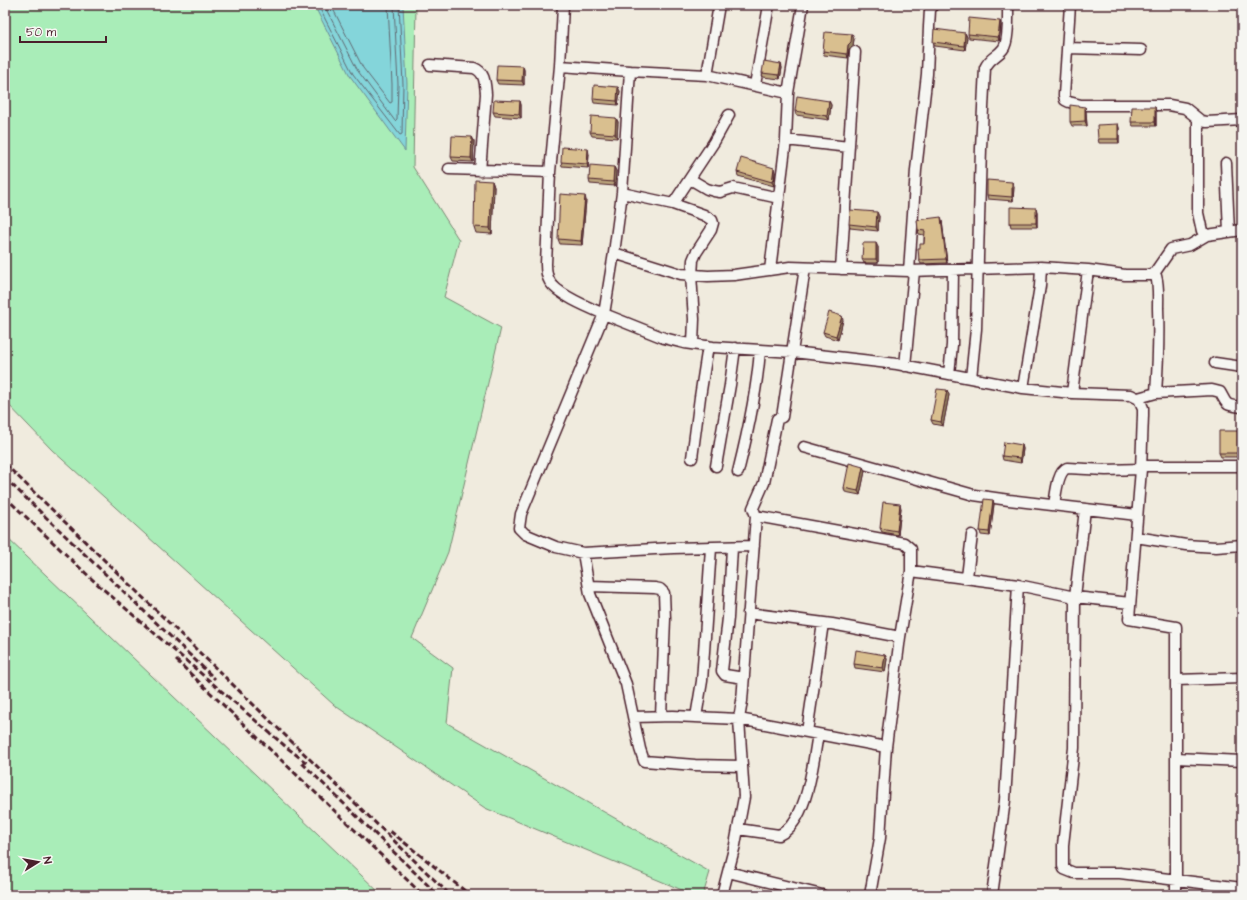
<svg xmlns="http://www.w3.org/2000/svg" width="1247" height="900" font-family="'Architects Daughter',sans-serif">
<rect width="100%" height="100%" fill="#f0ebde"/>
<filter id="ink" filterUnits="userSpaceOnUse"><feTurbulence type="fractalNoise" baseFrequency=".025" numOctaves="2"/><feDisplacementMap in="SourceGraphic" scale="8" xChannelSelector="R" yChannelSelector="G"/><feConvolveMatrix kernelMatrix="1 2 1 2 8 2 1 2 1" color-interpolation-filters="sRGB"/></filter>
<g filter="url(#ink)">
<path fill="#a9edb8" stroke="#7a8672" d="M 5,5 L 416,5 L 413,167 L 459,240 L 444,297 L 501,328 L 448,552 L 412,638 L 453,668 L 447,723 L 710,872 L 703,895 L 694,895 L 485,808 L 334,705 L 52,450 L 5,401 Z
M 5,536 L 382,895 L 5,895 Z"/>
<path fill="#84d5da" stroke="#6d8c94" d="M 314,5 L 403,5 L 407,84 L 405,151 L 350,76 Z"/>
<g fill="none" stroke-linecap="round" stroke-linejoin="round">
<path stroke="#616871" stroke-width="1" d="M 318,5 L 353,74 L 400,135 L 402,134 L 403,84 L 399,5
M 324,5 L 358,71 L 395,121 L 397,119 L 398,84 L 394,5
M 331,5 L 363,68 L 390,103 L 392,102 L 392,84 L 388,5"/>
<g stroke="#4a1f2b" stroke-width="13">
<path id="minor" d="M 563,5 L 560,66 L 630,71 L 622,193 L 614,253 L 604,314 L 664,338 L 684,343 L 713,347 L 793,352 L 897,364 L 1023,388 L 1072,393 L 1131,395 L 1139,399 L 1143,408 L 1143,415 L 1141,469 L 1129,619 L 1176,627 L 1176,895
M 1070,5 L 1064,95 L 1065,100 L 1069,102 L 1081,105 L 1169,105 L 1185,108 L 1201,121 L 1207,122 L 1242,120
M 1067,48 L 1141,50
M 430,65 L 474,68 C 485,72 485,83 486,94 L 480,171
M 560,66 L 550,172 L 546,264 C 546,270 547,277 550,282 C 558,295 590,308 604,314 L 521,514 L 519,528 L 525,534 L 532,537 L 556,547 L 583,553 L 673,548 L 754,546
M 630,71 L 707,75 L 788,93 L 786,140 L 770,270
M 707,75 L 719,5
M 755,85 L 769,5
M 788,93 L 803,5
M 1198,119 L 1198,213 L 1202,231 L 1207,235 L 1242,230
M 786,140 L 849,147
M 1226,163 L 1229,232
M 449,169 L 550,172
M 690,179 L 707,189 L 714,191 L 720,192 L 733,188 L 779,198
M 622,193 L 673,204 L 704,215 L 712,220 L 713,223 L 711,230 L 696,253 L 693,260 L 692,275
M 673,204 L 714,142 L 729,115
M 614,253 L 681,274 L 708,276 L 734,275 L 790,267 L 909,271 L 1041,267 L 1088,270 L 1125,275 L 1153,275 L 1156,276 C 1159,286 1158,297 1158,308 C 1159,336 1158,364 1156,393
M 841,269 L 855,52
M 909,271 L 916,170 L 927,74 L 929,27 L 930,10 L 933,5
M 691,275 L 694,319 L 693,344
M 1153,275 L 1171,249 L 1190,245 L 1207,235
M 1215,363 L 1242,367
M 905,366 L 914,271
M 949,374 L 952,345 L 953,270
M 971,378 L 976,329 L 981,148 L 985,68 C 990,57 997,57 1003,49 C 1009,42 1008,15 1008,5
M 1023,388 L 1040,286 L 1041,267
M 1072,393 L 1088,270
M 1138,398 L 1156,393 L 1212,390 L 1220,392 C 1228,406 1225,405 1242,407
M 804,447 L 974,495 L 1009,500 L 1137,515
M 692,458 L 700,397 L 708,346
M 716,466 L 730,385 L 735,348
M 1141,466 L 1242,466
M 738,472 C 748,432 757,392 760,350
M 1054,505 C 1056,495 1057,472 1067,468 L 1106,470 L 1141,469
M 1085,509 L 1075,597 L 1074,748 L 1063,845 L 1063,866 L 1064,869 L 1074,873 L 1120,873 L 1242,888
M 756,516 L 904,543 L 911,549 L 911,571
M 1136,537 L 1186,545 L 1216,547 L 1242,545
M 732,548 L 728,618 L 722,671 L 725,675 L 744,678
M 583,553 L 590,594 L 626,684 L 640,749 L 644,761 L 695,765 L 741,766
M 967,577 L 972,535
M 589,586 L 655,588 L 660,589 L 664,593 L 665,619 L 661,716
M 748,613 L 832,624 L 900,637
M 1176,680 L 1242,678
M 633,717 L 673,716 L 739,719 L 886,747 L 900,637 L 911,571 L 1018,585 L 1075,597 L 1130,603
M 696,717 L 702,681 L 711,548
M 807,732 L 823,623
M 1176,758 L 1242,761
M 738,829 L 779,835 C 808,822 813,762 818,734
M 728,872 L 822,895
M 722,895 L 735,845 L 744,797 L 739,719 L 742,701 L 756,516 L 753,508 L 764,483 L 777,419 L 782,417 L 805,268
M 870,895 L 880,838 L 886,747
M 992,895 L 1005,800 L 1018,585"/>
</g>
<use href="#minor" stroke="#f6f6f2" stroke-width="10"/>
<path stroke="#4a1f2b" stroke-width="3" stroke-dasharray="6 3" stroke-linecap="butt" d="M 5,464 L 450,895
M 5,478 L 215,679
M 5,497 L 95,582 L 285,746 L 308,764
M 176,660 L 423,895
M 302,763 L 438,895
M 390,831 L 470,895"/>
</g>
<path fill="#bba47b" stroke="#4a1f2b" d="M 1001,25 L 999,41 L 969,38 L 968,34 Z
M 965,33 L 967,37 L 965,50 L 935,46 L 933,42 Z
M 854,39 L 853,46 L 849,49 L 848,58 L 824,55 L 823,51 Z
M 781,64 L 782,68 L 780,79 L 763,77 L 762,73 Z
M 523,66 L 524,70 L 524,85 L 498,84 L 496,80 Z
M 620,91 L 618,105 L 594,103 L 593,99 Z
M 520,101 L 521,105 L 521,118 L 495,116 L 493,112 Z
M 829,101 L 831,105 L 829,120 L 796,115 L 795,111 Z
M 1085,107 L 1086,112 L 1087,126 L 1072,126 L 1070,122 Z
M 1155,107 L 1156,112 L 1156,126 L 1133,126 L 1131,122 Z
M 616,118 L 618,122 L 617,138 L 592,136 L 590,132 Z
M 1118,124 L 1119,128 L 1119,143 L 1099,143 L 1098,139 Z
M 472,137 L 474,141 L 473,162 L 453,161 L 451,157 Z
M 589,154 L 588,168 L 562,166 L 561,162 Z
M 614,167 L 616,171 L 615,186 L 590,184 L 589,180 Z
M 737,172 L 775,172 L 774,186 L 738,176 Z
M 492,181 L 494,187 L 492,234 L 476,233 L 474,227 Z
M 1014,186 L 1013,201 L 988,199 L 987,195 Z
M 586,200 L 582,245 L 560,244 L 558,239 Z
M 1036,208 L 1037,212 L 1037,227 L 1011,227 L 1010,223 Z
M 879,216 L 878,231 L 850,228 L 849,224 Z
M 942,221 L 947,263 L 921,264 L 919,260 L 920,248 L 924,244 L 924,235 L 919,234 L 918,230 Z
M 878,247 L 878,263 L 864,263 L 862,259 Z
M 843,320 L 838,340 L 825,336 L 823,332 Z
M 947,390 L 949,395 L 943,426 L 933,424 L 931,420 Z
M 1238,431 L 1240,435 L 1239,457 L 1221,457 L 1219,453 Z
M 1022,445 L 1023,449 L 1021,463 L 1003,460 L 1002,456 Z
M 863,467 L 865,471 L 860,495 L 845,492 L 844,488 Z
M 993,500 L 994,504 L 990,536 L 981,535 L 980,531 Z
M 901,508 L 898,535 L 882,532 L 880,528 Z
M 885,655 L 887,659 L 885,672 L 855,668 L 854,664 Z"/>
<path fill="#988664" stroke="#4a1f2b" d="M 1000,21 L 1001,25 L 999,41 L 998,37 Z
M 965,33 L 967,37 L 965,50 L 964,46 Z
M 852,34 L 854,39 L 853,46 L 849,49 L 848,58 L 847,54 L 848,45 Z
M 781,64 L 782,68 L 780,79 L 779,75 Z
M 523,66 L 524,70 L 524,85 L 522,81 Z
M 618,87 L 620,91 L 618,105 L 617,101 Z
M 520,101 L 521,105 L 521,118 L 519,114 Z
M 829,101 L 831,105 L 829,120 L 827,116 Z
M 1085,107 L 1086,112 L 1087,126 L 1085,121 Z
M 1155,107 L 1156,112 L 1156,126 L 1155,122 Z
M 616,118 L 618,122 L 617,138 L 615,134 Z
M 1118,124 L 1119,128 L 1119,143 L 1118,139 Z
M 472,137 L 474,141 L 473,162 L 471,158 Z
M 588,149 L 589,154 L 588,168 L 587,164 Z
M 614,167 L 616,171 L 615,186 L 613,182 Z
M 774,168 L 775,172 L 774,186 L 772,182 Z
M 492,181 L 494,187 L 492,234 L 490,228 Z
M 1012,182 L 1014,186 L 1013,201 L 1012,197 Z
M 585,196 L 586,200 L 582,245 L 581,241 Z
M 1036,208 L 1037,212 L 1037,227 L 1036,223 Z
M 877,212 L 879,216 L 878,231 L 876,227 Z
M 941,217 L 942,221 L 947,263 L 946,259 Z
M 876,243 L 878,247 L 878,263 L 876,259 Z
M 842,316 L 843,320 L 838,340 L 836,336 Z
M 947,390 L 949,395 L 943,426 L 941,422 Z
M 1238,431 L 1240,435 L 1239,457 L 1238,453 Z
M 1022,445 L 1023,449 L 1021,463 L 1020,458 Z
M 863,467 L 865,471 L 860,495 L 858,491 Z
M 993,500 L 994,504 L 990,536 L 989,532 Z
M 900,504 L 901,508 L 898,535 L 897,531 Z
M 885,655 L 887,659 L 885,672 L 883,668 Z"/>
<path fill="#d9bf8f" stroke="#4a1f2b" d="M 969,18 L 1000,21 L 998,37 L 968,34 Z
M 934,29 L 965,33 L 964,46 L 933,42 Z
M 825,32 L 852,34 L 851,42 L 848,45 L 847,54 L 823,51 Z
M 764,61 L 781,64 L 779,75 L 762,73 Z
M 497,65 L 523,66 L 522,81 L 496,80 Z
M 594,85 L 618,87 L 617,101 L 593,99 Z
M 797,96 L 829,101 L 827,116 L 795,111 Z
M 494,100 L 520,101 L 519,114 L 493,112 Z
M 1070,105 L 1085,107 L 1085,121 L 1070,122 Z
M 1132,107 L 1155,107 L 1155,122 L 1131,122 Z
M 591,116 L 616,118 L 615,134 L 590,132 Z
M 1118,124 L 1118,139 L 1098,139 L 1097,125 Z
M 452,136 L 472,137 L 471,158 L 451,157 Z
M 562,147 L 588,149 L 587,164 L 561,162 Z
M 741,158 L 774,168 L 772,182 L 737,172 Z
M 590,165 L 614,167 L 613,182 L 589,180 Z
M 475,180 L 492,181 L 490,228 L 474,227 Z
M 987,180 L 1012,182 L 1012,197 L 987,195 Z
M 560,194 L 585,196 L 581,241 L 558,239 Z
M 1010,207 L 1036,208 L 1036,223 L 1010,223 Z
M 850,210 L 877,212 L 876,227 L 849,224 Z
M 941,217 L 946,259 L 919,260 L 918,248 L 920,248 L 920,244 L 924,244 L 925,231 L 918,230 L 917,220 Z
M 863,243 L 876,243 L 876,259 L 862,259 Z
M 829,312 L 842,316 L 836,336 L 823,332 Z
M 937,389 L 947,390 L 941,422 L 931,420 Z
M 1219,431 L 1238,431 L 1238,453 L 1219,453 Z
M 1004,442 L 1022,445 L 1020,458 L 1002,456 Z
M 849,463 L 863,467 L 858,491 L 844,488 Z
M 984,499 L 993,500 L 989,532 L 980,531 Z
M 883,502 L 900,504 L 897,531 L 880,528 Z
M 856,650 L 885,655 L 883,668 L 854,664 Z"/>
</g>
<rect width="1247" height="900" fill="none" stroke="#f6f6f2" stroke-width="20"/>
<rect x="10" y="10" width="1227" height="880" fill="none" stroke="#4a1f2b" stroke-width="1.5" filter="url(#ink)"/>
<g transform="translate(38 862) rotate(79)" stroke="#f6f6f2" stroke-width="3" paint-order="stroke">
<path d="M0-3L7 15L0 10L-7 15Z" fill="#4a1f2b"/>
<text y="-6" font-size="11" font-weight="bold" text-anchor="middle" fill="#4a1f2b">N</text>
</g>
<path d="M20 36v6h86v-6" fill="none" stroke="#4a1f2b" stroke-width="2"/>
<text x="26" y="36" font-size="12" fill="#4a1f2b" stroke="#f6f6f2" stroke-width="3" paint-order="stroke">50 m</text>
</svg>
